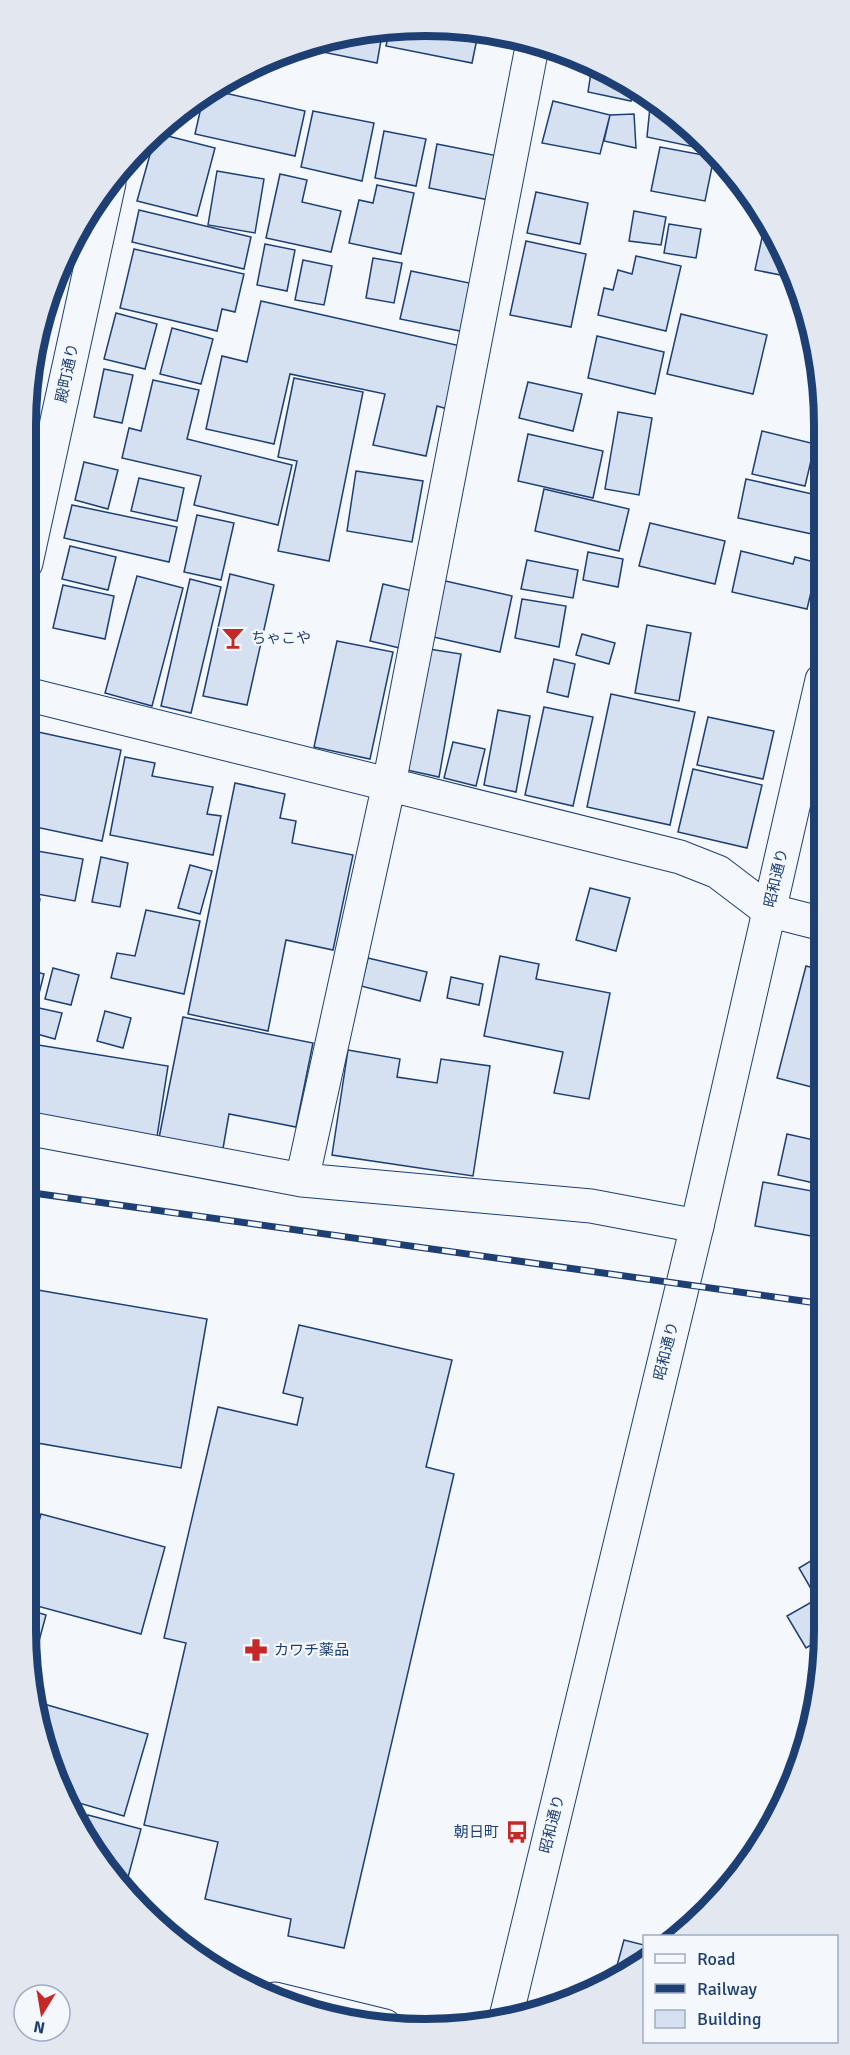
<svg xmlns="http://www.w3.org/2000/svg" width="850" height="2055" font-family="Signika,'Noto Sans JP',sans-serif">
<rect width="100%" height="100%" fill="#f4f7fb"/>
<path fill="#d5e0f0" stroke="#1d3f73" stroke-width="1.5" d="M 399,26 L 479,29 L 472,63 L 386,46 L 390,28 Z
M 383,29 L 377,63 L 308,49 L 309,44 L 321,39 Z
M 592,66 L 634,87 L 631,101 L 588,92 Z
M 211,90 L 305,111 L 295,156 L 195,134 L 204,94 Z
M 651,97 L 713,151 L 647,137 Z
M 553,101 L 610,115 L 600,154 L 542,143 Z
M 313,111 L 374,123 L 362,181 L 301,167 Z
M 634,114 L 636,148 L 604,141 L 610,115 Z
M 384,131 L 426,139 L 416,186 L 375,178 Z
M 156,133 L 215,148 L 197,216 L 137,201 Z
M 437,144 L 503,157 L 494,201 L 429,188 Z
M 660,147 L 714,157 L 705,201 L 651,191 Z
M 217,171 L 264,179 L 255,233 L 208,225 Z
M 280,174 L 307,180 L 302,202 L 341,211 L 331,252 L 266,238 Z
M 377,185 L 414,193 L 401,254 L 349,243 L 359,200 L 373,203 Z
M 536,192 L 588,203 L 580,244 L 527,233 Z
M 139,210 L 251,237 L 244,269 L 132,242 Z
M 634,211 L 666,217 L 661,245 L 629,241 Z
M 669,224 L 701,229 L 696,258 L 664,253 Z
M 763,233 L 771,235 L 794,272 L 796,278 L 755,270 Z
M 526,241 L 586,254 L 571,327 L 510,315 Z
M 265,244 L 295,250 L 287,291 L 257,285 Z
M 134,249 L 244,274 L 235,312 L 222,309 L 217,331 L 120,308 Z
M 636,256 L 681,266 L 666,331 L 598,315 L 604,288 L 613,290 L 618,270 L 632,274 Z
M 373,258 L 402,263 L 394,303 L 366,298 Z
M 303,260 L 332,266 L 324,305 L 295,300 Z
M 411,271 L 479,285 L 470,333 L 400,319 Z
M 261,301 L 465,347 L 451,410 L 437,406 L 426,456 L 373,445 L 385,394 L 290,374 L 274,444 L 206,429 L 222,356 L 247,362 Z
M 116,313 L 157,324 L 145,369 L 104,359 Z
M 681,314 L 767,335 L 753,394 L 667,374 Z
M 172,328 L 213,339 L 201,384 L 160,374 Z
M 597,336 L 664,352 L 655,394 L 588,378 Z
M 104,369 L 133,375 L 122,423 L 94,417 Z
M 294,378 L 363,392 L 329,561 L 278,551 L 297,461 L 278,457 Z
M 153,380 L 199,390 L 187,439 L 292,465 L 278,525 L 194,505 L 201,476 L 122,458 L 129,428 L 141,431 Z
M 528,382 L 582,394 L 573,431 L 519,418 Z
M 618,412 L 652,418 L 639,495 L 605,489 Z
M 762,431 L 815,444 L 805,486 L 752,474 Z
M 528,434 L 603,451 L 593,498 L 518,481 Z
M 84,462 L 118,470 L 108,509 L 75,500 Z
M 356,471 L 423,481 L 412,542 L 347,531 Z
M 139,478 L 184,488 L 177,521 L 131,511 Z
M 746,479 L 821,496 L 821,536 L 738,518 Z
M 544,489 L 629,509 L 619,551 L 535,531 Z
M 72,505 L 177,527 L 169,562 L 64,538 Z
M 197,515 L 234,523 L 221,580 L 184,572 Z
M 650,523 L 725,541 L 715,584 L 639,566 Z
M 70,546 L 116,557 L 108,590 L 62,579 Z
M 741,551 L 793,564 L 795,557 L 818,563 L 807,609 L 732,592 Z
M 588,552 L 623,559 L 618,587 L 583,580 Z
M 527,560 L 578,570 L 573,598 L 521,589 Z
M 230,574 L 274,585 L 247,705 L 203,696 Z
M 137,576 L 183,588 L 152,706 L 105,693 Z
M 190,579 L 221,587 L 191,713 L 161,706 Z
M 441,580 L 512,596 L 500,652 L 429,636 Z
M 383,584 L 417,592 L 404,649 L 370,641 Z
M 63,585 L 114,596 L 105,639 L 53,628 Z
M 522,599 L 566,606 L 559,647 L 515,638 Z
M 647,625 L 691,633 L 679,701 L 635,693 Z
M 582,634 L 615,643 L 609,664 L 576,655 Z
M 337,641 L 393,652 L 370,759 L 314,747 Z
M 429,649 L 461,654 L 439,777 L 407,770 Z
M 554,659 L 575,664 L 568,697 L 547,692 Z
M 611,694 L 695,712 L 670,825 L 587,807 Z
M 544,707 L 593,717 L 573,806 L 525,795 Z
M 498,710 L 530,716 L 516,792 L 484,785 Z
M 708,717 L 774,731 L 763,779 L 697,765 Z
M 29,730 L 121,750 L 102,841 L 26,825 L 26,747 Z
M 453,742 L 485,749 L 476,786 L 444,778 Z
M 125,757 L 155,763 L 152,776 L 213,787 L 207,814 L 221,816 L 213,855 L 110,835 Z
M 693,769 L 762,785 L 747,848 L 678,832 Z
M 235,783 L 285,794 L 280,818 L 296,821 L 292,843 L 353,855 L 333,950 L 286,940 L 268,1031 L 188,1014 Z
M 26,849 L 83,859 L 75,901 L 26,892 Z
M 101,857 L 128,863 L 120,907 L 92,902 Z
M 190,865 L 212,871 L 200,914 L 178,908 Z
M 590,888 L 630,898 L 616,951 L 576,940 Z
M 26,895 L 40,899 L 27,961 L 26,960 Z
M 146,910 L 200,921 L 184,994 L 111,978 L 117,953 L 135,956 Z
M 500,956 L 539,964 L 536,979 L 610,993 L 589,1099 L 554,1093 L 563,1052 L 484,1036 Z
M 368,958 L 427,972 L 420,1001 L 361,986 Z
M 806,966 L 823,970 L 823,1090 L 777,1078 Z
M 53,968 L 79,975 L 71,1005 L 45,999 Z
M 26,969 L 44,974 L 36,1005 L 26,1002 Z
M 451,977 L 483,984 L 479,1005 L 447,998 Z
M 30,1006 L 62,1013 L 55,1039 L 26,1031 Z
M 105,1011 L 131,1018 L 123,1048 L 97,1041 Z
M 183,1017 L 313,1043 L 296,1127 L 229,1114 L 221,1160 L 157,1148 Z
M 26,1043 L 168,1066 L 156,1143 L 26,1115 Z
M 348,1050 L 400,1059 L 397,1077 L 437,1083 L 441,1059 L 490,1066 L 473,1176 L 332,1155 Z
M 787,1134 L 823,1142 L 823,1185 L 778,1175 Z
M 763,1182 L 823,1193 L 823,1238 L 755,1226 Z
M 26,1288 L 207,1319 L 181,1468 L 26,1441 Z
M 299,1325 L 452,1360 L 426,1467 L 454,1474 L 344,1948 L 288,1936 L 291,1919 L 205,1899 L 218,1842 L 144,1825 L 186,1643 L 164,1638 L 218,1407 L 297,1425 L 303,1398 L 283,1393 Z
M 41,1514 L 165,1547 L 141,1634 L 26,1603 L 26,1570 Z
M 824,1553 L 823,1638 L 806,1648 L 787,1616 L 817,1599 L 799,1568 Z
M 26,1609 L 46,1615 L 32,1667 L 26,1630 Z
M 37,1702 L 148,1734 L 124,1816 L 65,1799 L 47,1759 Z
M 88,1815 L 141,1829 L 124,1892 L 83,1835 Z
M 624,1940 L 644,1945 L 644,1964 L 613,1980 Z"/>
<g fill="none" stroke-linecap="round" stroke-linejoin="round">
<g stroke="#1d3f73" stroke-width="35">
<path id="minor" d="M 26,694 L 680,857 L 718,872 L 768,910 L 823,924
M 26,1128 L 302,1180 L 591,1206 L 697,1226
M 302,1180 L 389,784 L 533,42"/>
</g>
<g stroke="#1d3f73" stroke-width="35">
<path id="tertiary" d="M 26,563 L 109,183
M 275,1999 L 385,2026"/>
</g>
<g stroke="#1d3f73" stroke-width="35">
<path id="secondary" d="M 505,2021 L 697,1226 L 822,680"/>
</g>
<use href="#minor" stroke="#f4f7fb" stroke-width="33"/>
<use href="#tertiary" stroke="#f4f7fb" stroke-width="33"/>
<use href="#secondary" stroke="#f4f7fb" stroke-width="33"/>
<g stroke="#1d3f73" stroke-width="7">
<path id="rail" d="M 26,1192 L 824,1304"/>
</g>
<use href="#rail" stroke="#f4f7fb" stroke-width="4.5" stroke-dasharray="14" stroke-linecap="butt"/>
</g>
<defs>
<g id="bar-bare" transform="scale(1.8)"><path d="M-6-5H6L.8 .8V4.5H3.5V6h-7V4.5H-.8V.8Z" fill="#c62828" stroke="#f4f7fb" stroke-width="2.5" paint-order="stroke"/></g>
<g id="pharmacy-bare" transform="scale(1.8)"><path d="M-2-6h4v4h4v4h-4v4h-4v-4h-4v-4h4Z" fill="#c62828" stroke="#f4f7fb" stroke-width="2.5" paint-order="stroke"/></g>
<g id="bus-bare" transform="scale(1.8)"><path d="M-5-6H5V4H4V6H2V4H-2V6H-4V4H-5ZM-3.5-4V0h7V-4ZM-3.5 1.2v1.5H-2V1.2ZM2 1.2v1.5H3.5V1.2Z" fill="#c62828" stroke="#f4f7fb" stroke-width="2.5" paint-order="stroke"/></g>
</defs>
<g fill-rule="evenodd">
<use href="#bar-bare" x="233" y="638"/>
<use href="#pharmacy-bare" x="256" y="1650"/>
<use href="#bus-bare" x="517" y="1832"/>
</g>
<g text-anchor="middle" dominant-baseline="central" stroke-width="4.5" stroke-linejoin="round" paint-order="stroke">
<g font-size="15" fill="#1d3f73" stroke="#f4f7fb">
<text transform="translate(67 373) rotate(-78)">殿町通り</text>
<text transform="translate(776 878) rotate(-77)">昭和通り</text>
<text transform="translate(666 1351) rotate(-76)">昭和通り</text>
<text transform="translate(552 1824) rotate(-76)">昭和通り</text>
</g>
<g font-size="15" fill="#1d3f73" stroke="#f4f7fb" text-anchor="start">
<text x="251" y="638">ちゃこや</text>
<text x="274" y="1650">カワチ薬品</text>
<text x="499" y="1832" text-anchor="end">朝日町</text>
</g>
</g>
<path d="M0 0H850V2055H0ZM425 36H425A389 389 0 0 1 814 425V1630A389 389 0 0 1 425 2019H425A389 389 0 0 1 36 1630V425A389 389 0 0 1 425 36Z" fill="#e3e8f0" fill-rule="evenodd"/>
<path fill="none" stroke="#1d3f73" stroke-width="8" d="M425 36H425A389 389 0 0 1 814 425V1630A389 389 0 0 1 425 2019H425A389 389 0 0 1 36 1630V425A389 389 0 0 1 425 36Z"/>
<rect x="643" y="1935" width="195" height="108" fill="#f4f7fb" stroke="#9eadc5" stroke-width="1.5"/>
<rect x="655" y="1954" width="30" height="9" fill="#f4f7fb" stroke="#9eadc5" stroke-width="1.5"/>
<text x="697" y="1965" font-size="18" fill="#1d3f73">Road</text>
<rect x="655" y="1984" width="30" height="9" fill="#1d3f73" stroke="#9eadc5" stroke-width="1.5"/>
<text x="697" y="1995" font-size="18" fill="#1d3f73">Railway</text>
<rect x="655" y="2010" width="30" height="18" fill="#d5e0f0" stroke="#9eadc5" stroke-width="1.5"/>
<text x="697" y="2025" font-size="18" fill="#1d3f73">Building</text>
<g transform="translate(42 2013) rotate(191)"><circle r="28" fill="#f4f7fb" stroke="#9eadc5" stroke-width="1.5"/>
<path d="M0-4.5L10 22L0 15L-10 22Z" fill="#c62828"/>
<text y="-9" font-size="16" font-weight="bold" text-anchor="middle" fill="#1d3f73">N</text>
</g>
</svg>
